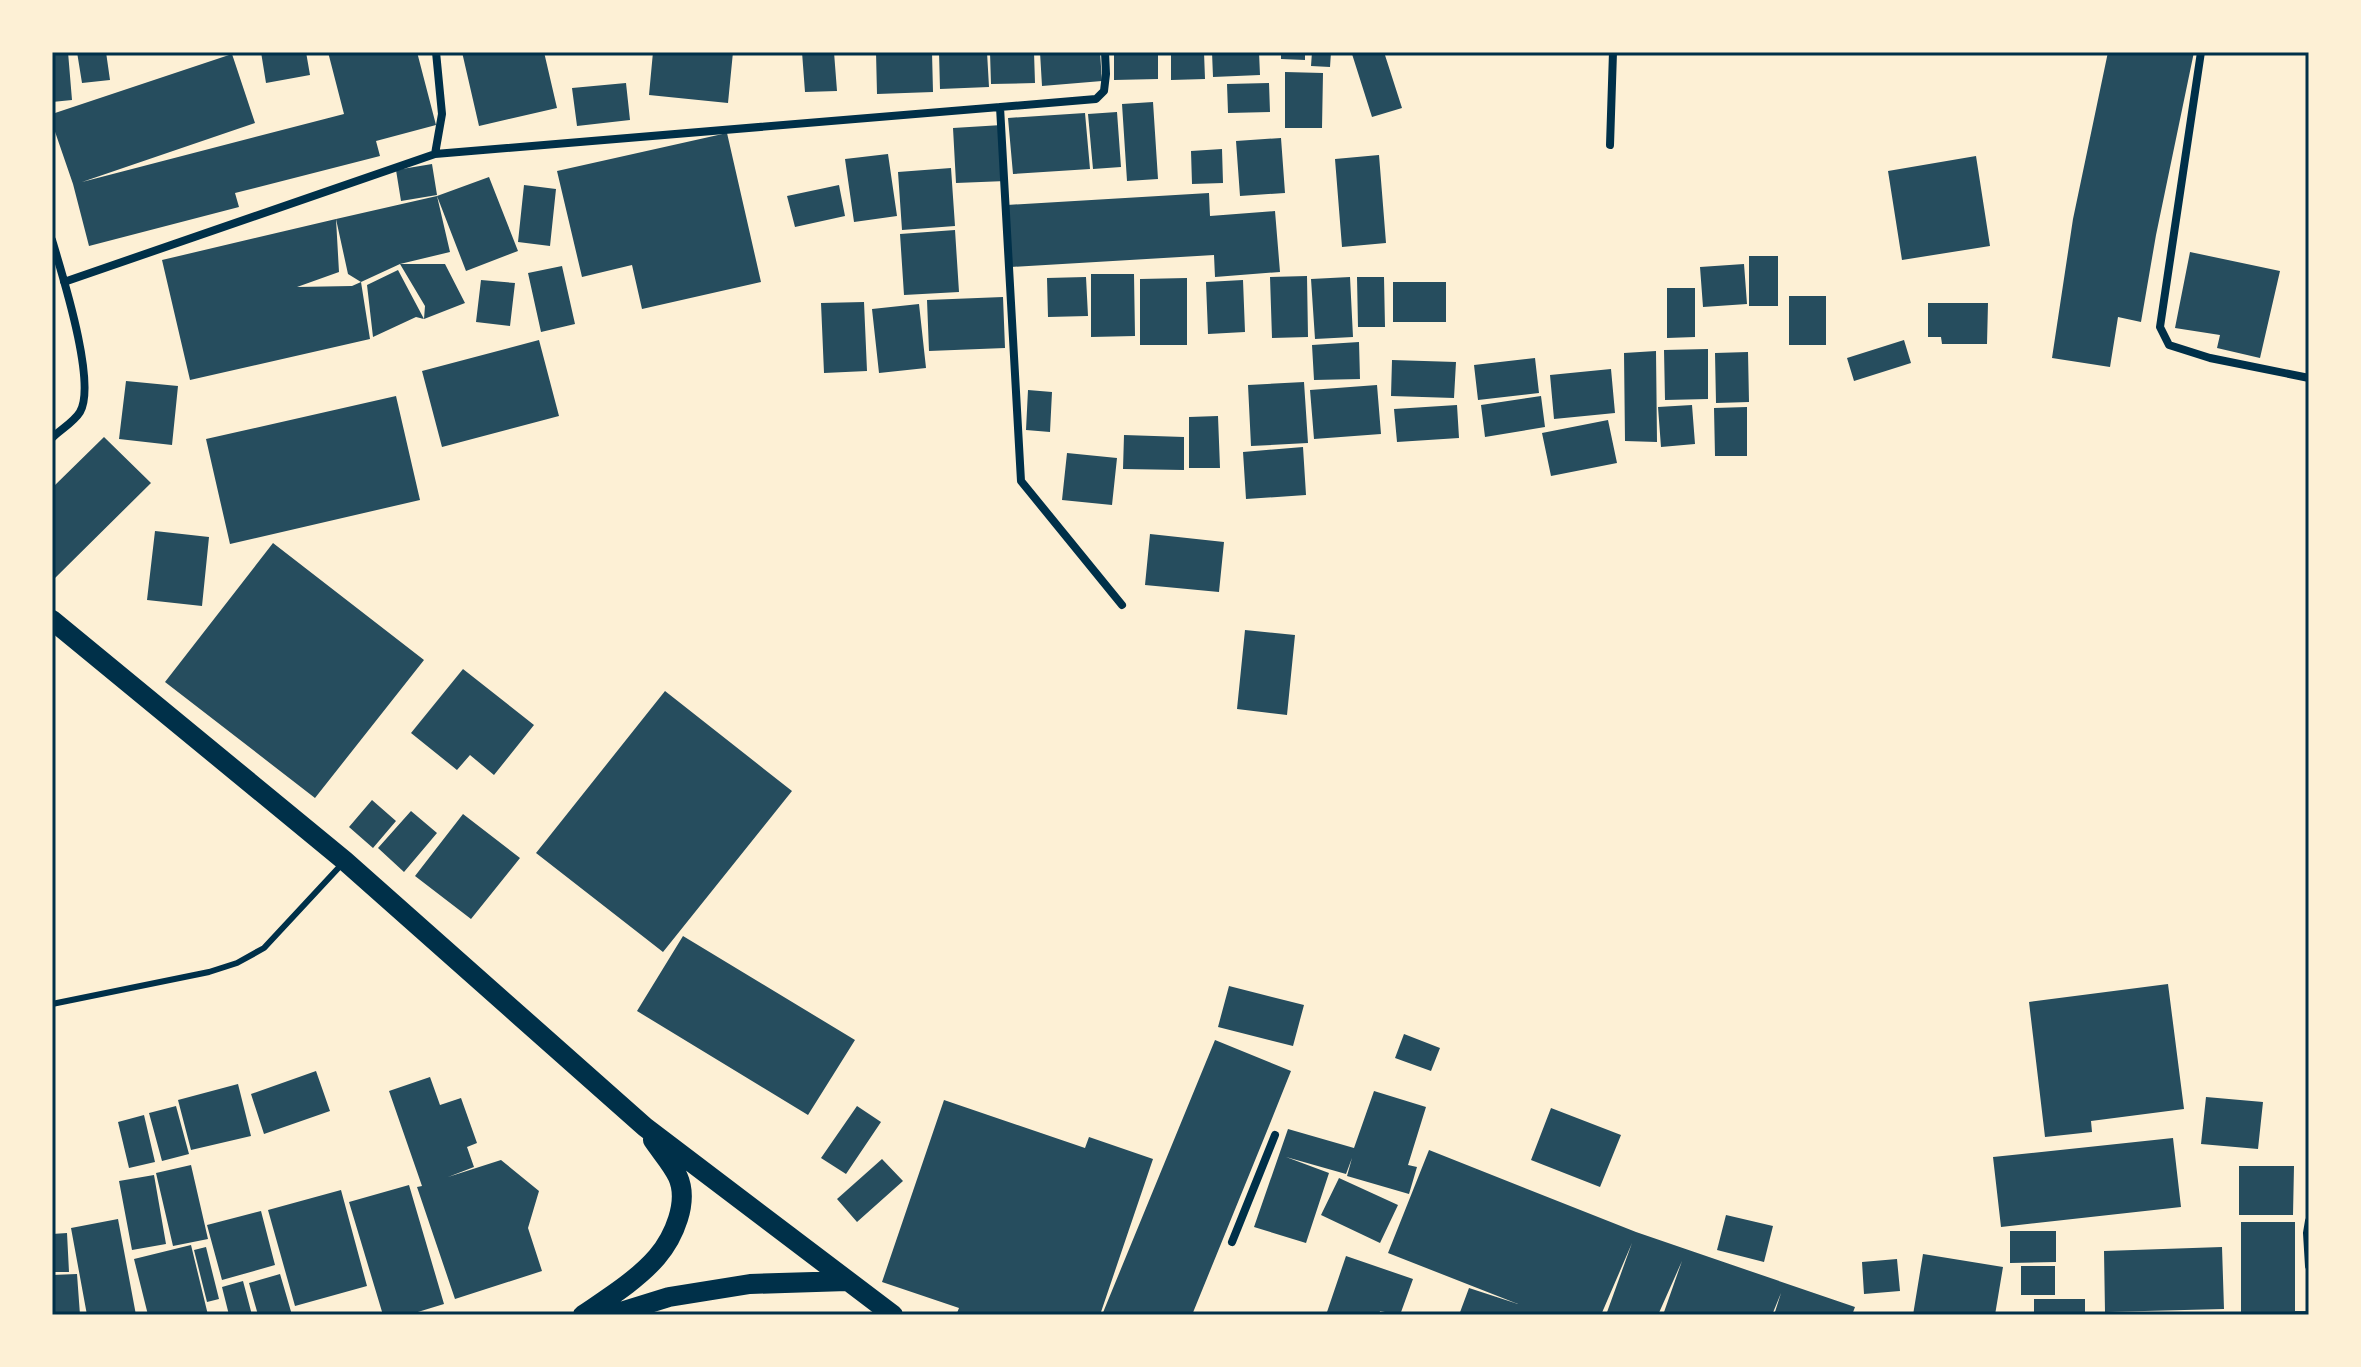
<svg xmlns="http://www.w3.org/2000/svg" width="2361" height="1367" font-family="Cabin,sans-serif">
<rect width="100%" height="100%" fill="#fdf0d5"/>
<path fill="#264d5e" d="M 52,52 L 68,52 L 72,100 L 52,102 Z
M 77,52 L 106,52 L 110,80 L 82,83 Z
M 261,52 L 306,52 L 310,75 L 266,83 Z
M 328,52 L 417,52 L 436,125 L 376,141 L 380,156 L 235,193 L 239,207 L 89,246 L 73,184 L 52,123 L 52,114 L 232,54 L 255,123 L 82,182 L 344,114 Z
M 462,52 L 544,52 L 557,108 L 479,126 Z
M 653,52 L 733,52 L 728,103 L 649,95 Z
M 802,52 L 834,52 L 837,91 L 805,92 Z
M 876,52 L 932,52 L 933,92 L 877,94 Z
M 939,52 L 987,52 L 989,87 L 940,89 Z
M 990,52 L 1034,52 L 1035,83 L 991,84 Z
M 1040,52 L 1100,52 L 1102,81 L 1042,86 Z
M 1114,52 L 1158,52 L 1158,79 L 1114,80 Z
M 1171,52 L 1204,52 L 1205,79 L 1171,80 Z
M 1212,52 L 1259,52 L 1260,75 L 1213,77 Z
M 1281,52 L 1305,52 L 1305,60 L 1281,59 Z
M 1312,52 L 1331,52 L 1330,67 L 1311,66 Z
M 1357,52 L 1384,52 L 1402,108 L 1372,117 L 1352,54 Z
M 2108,52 L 2194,52 L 2156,235 L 2141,322 L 2118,317 L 2110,367 L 2052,358 L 2073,219 Z
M 1285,72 L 1323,73 L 1322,128 L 1285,128 Z
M 626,83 L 630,120 L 577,126 L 572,88 Z
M 1269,83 L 1270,112 L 1228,113 L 1227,84 Z
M 1153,102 L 1158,179 L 1127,181 L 1122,104 Z
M 1117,112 L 1121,167 L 1093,169 L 1088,114 Z
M 1085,113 L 1090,169 L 1013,174 L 1008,118 Z
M 1002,125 L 1006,181 L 956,183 L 953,128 Z
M 727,133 L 761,282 L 642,309 L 632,265 L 582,277 L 557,171 Z
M 1281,138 L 1285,193 L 1240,196 L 1236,141 Z
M 1222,149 L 1223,183 L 1192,184 L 1191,151 Z
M 888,154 L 897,216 L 854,222 L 845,159 Z
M 1379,155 L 1386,243 L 1342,247 L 1335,159 Z
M 1976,156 L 1990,246 L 1902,260 L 1888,171 Z
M 432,164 L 437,195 L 401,201 L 396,170 Z
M 951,168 L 955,226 L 902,230 L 898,172 Z
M 489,177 L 518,251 L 466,271 L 437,196 L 450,252 L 400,264 L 445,264 L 465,303 L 424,319 L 425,306 L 400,264 L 361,282 L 348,274 L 336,219 L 437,196 Z
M 524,185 L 556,189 L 550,246 L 518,242 Z
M 839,185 L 845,216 L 795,227 L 787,196 Z
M 1209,193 L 1210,216 L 1275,211 L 1280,272 L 1215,277 L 1214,255 L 1011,267 L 1007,205 Z
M 336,219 L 339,272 L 297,287 L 352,286 L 361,282 L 370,339 L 190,380 L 162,260 Z
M 955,230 L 959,292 L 904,295 L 900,234 Z
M 2190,252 L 2280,271 L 2260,358 L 2217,348 L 2220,335 L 2175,328 Z
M 1749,256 L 1778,256 L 1778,306 L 1749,306 Z
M 1744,264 L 1747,304 L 1703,307 L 1700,267 Z
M 562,266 L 575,324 L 541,332 L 528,273 Z
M 398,270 L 424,319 L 416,317 L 373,337 L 367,285 Z
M 1091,274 L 1134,274 L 1135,336 L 1091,337 Z
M 1307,276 L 1308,337 L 1272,338 L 1270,277 Z
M 1086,277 L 1088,316 L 1048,317 L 1047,278 Z
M 1350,277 L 1353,337 L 1315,339 L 1311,279 Z
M 1357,277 L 1384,277 L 1385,327 L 1358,327 Z
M 1187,278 L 1187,345 L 1140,345 L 1140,279 Z
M 481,280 L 515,283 L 510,326 L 476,322 Z
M 1243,280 L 1245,332 L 1208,334 L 1206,282 Z
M 1393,282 L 1446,282 L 1446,322 L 1393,322 Z
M 1667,288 L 1695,288 L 1695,337 L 1667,338 Z
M 1789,296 L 1826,296 L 1826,345 L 1789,345 Z
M 1003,297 L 1005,348 L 929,351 L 927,300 Z
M 864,302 L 867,371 L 824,373 L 821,303 Z
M 1928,303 L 1988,303 L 1987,344 L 1942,344 L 1941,337 L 1928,337 Z
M 919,304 L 926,368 L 879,373 L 872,309 Z
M 539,340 L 559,416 L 442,447 L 422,371 Z
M 1904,340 L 1911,363 L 1854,381 L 1847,358 Z
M 1359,342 L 1360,379 L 1314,380 L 1312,345 Z
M 1708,349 L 1708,399 L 1665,400 L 1664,350 Z
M 1656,351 L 1657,442 L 1625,441 L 1624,353 Z
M 1748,352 L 1749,402 L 1716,403 L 1715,353 Z
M 1535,358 L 1539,393 L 1478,400 L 1474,365 Z
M 1392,360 L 1456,362 L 1454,398 L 1391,396 Z
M 1611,369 L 1615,413 L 1554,419 L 1550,375 Z
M 126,381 L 178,386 L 172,445 L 119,439 Z
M 1304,382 L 1308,443 L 1251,446 L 1248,385 Z
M 1377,385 L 1381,434 L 1314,439 L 1310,390 Z
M 1028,390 L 1052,392 L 1050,432 L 1026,430 Z
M 396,396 L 420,500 L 230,544 L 206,439 Z
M 1541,396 L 1545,427 L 1485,437 L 1481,405 Z
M 1457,405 L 1459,438 L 1397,442 L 1394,409 Z
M 1692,405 L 1695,444 L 1661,447 L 1658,407 Z
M 1747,407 L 1747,456 L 1715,456 L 1714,408 Z
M 1218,416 L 1220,468 L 1189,468 L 1189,417 Z
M 1608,420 L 1617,463 L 1551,476 L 1542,433 Z
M 1124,435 L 1184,437 L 1184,470 L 1123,469 Z
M 104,437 L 151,483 L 52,581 L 52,488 Z
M 1303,447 L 1306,495 L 1246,499 L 1243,452 Z
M 1067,453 L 1117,458 L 1112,505 L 1062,500 Z
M 155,531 L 209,537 L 202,606 L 147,600 Z
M 1150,534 L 1224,542 L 1219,592 L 1145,585 Z
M 273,543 L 424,660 L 315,798 L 165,682 Z
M 1245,630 L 1295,635 L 1287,715 L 1237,709 Z
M 463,669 L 534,725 L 494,775 L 470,755 L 457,770 L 411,733 Z
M 665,691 L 792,791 L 663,952 L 536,853 Z
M 372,800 L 396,821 L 373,848 L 349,827 Z
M 411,811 L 437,833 L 404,872 L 378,848 Z
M 463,814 L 520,858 L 471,919 L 415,876 Z
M 683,936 L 855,1040 L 808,1115 L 637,1011 Z
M 2168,984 L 2184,1109 L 2091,1121 L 2092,1132 L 2045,1137 L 2029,1002 Z
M 1229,986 L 1304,1005 L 1293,1046 L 1218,1027 Z
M 1404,1034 L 1440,1048 L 1431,1071 L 1395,1058 Z
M 1215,1040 L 1291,1071 L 1269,1126 L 1192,1315 L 1102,1315 Z
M 316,1071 L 330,1111 L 264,1134 L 251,1094 Z
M 430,1077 L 440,1105 L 461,1098 L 477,1143 L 467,1147 L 474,1167 L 448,1177 L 501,1160 L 539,1191 L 528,1228 L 542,1271 L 455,1299 L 417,1187 L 422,1186 L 389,1091 Z
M 238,1084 L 251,1136 L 191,1150 L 178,1100 Z
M 1374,1091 L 1426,1107 L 1408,1165 L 1417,1167 L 1409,1194 L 1347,1176 L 1352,1158 L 1346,1174 L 1286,1157 L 1329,1173 L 1306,1243 L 1254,1227 L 1288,1129 L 1354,1148 Z
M 2206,1097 L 2263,1102 L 2258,1149 L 2201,1144 Z
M 944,1100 L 1085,1148 L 1089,1137 L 1153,1159 L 1100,1315 L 963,1315 L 957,1313 L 959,1308 L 882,1282 Z
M 176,1106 L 189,1154 L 162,1161 L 149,1113 Z
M 857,1106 L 881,1122 L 846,1174 L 821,1158 Z
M 1551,1108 L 1621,1135 L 1600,1187 L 1531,1160 Z
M 144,1115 L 155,1162 L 129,1168 L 118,1122 Z
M 2173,1138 L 2181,1207 L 2001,1227 L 1993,1157 Z
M 1429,1150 L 1636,1232 L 1855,1307 L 1852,1315 L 1774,1315 L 1781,1293 L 1772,1315 L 1663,1315 L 1682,1261 L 1658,1315 L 1606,1315 L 1632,1243 L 1601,1315 L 1459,1315 L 1469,1288 L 1518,1304 L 1388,1253 Z
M 882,1159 L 903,1181 L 857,1222 L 837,1199 Z
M 191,1165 L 208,1239 L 173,1246 L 156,1173 Z
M 2239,1166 L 2294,1166 L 2293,1215 L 2239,1215 Z
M 154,1175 L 166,1244 L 132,1250 L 119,1181 Z
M 1339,1178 L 1398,1205 L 1380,1243 L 1321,1215 Z
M 409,1185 L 444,1304 L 408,1315 L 383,1315 L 349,1202 Z
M 341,1190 L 367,1286 L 295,1306 L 268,1210 Z
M 261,1211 L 275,1265 L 222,1280 L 207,1225 Z
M 1726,1215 L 1773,1226 L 1764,1262 L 1717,1250 Z
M 118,1219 L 136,1315 L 87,1315 L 71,1228 Z
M 2241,1222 L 2295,1222 L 2295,1311 L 2306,1311 L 2306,1315 L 2241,1315 Z
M 2010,1231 L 2056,1231 L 2056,1262 L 2010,1263 Z
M 67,1233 L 69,1272 L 52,1272 L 52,1234 Z
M 191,1245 L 208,1315 L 148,1315 L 134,1259 Z
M 206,1247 L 219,1299 L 207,1302 L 194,1250 Z
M 2222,1247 L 2224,1309 L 2105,1312 L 2104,1251 Z
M 1923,1254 L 2003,1267 L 1995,1315 L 1913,1315 Z
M 1346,1256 L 1413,1279 L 1400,1315 L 1380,1311 L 1379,1315 L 1326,1315 Z
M 1897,1259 L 1900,1291 L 1864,1294 L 1862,1262 Z
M 2021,1266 L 2055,1266 L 2055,1295 L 2021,1295 Z
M 77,1274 L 80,1315 L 52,1315 L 52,1275 Z
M 280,1274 L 292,1315 L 258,1315 L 249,1283 Z
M 243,1281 L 252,1315 L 229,1315 L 222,1287 Z
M 2034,1299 L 2085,1299 L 2085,1315 L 2034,1315 Z"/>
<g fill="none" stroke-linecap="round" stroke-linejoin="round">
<path stroke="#003049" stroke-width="6" d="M 52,1004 L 209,972 L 237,963 L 264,948 L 343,863"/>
<path stroke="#003049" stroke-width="8" d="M 2201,52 L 2160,327 L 2169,345 L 2210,358 L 2309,378
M 1000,107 L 1021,481 L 1122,605
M 1610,145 L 1613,52
M 435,154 L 442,114 L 436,52
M 52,240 C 62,274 97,383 80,412 C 74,422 60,430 52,438
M 64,282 L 435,154 L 1096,99 L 1104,91 L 1106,74 L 1105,52
M 2309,1221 L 2307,1233 L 2309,1266
M 1232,1242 L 1275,1135"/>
<path stroke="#003049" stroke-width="20" d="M 52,620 L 345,861 L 645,1127 L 893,1315
M 583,1315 C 608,1298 637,1280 657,1257 C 674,1237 689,1202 678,1177 C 672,1164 661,1152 653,1140
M 611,1315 L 669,1297 L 750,1284 L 847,1281"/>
</g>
<rect width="2361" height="1367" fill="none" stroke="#fdf0d5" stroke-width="108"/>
<rect x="54" y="54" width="2253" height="1259" fill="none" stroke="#003049" stroke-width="3"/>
</svg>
